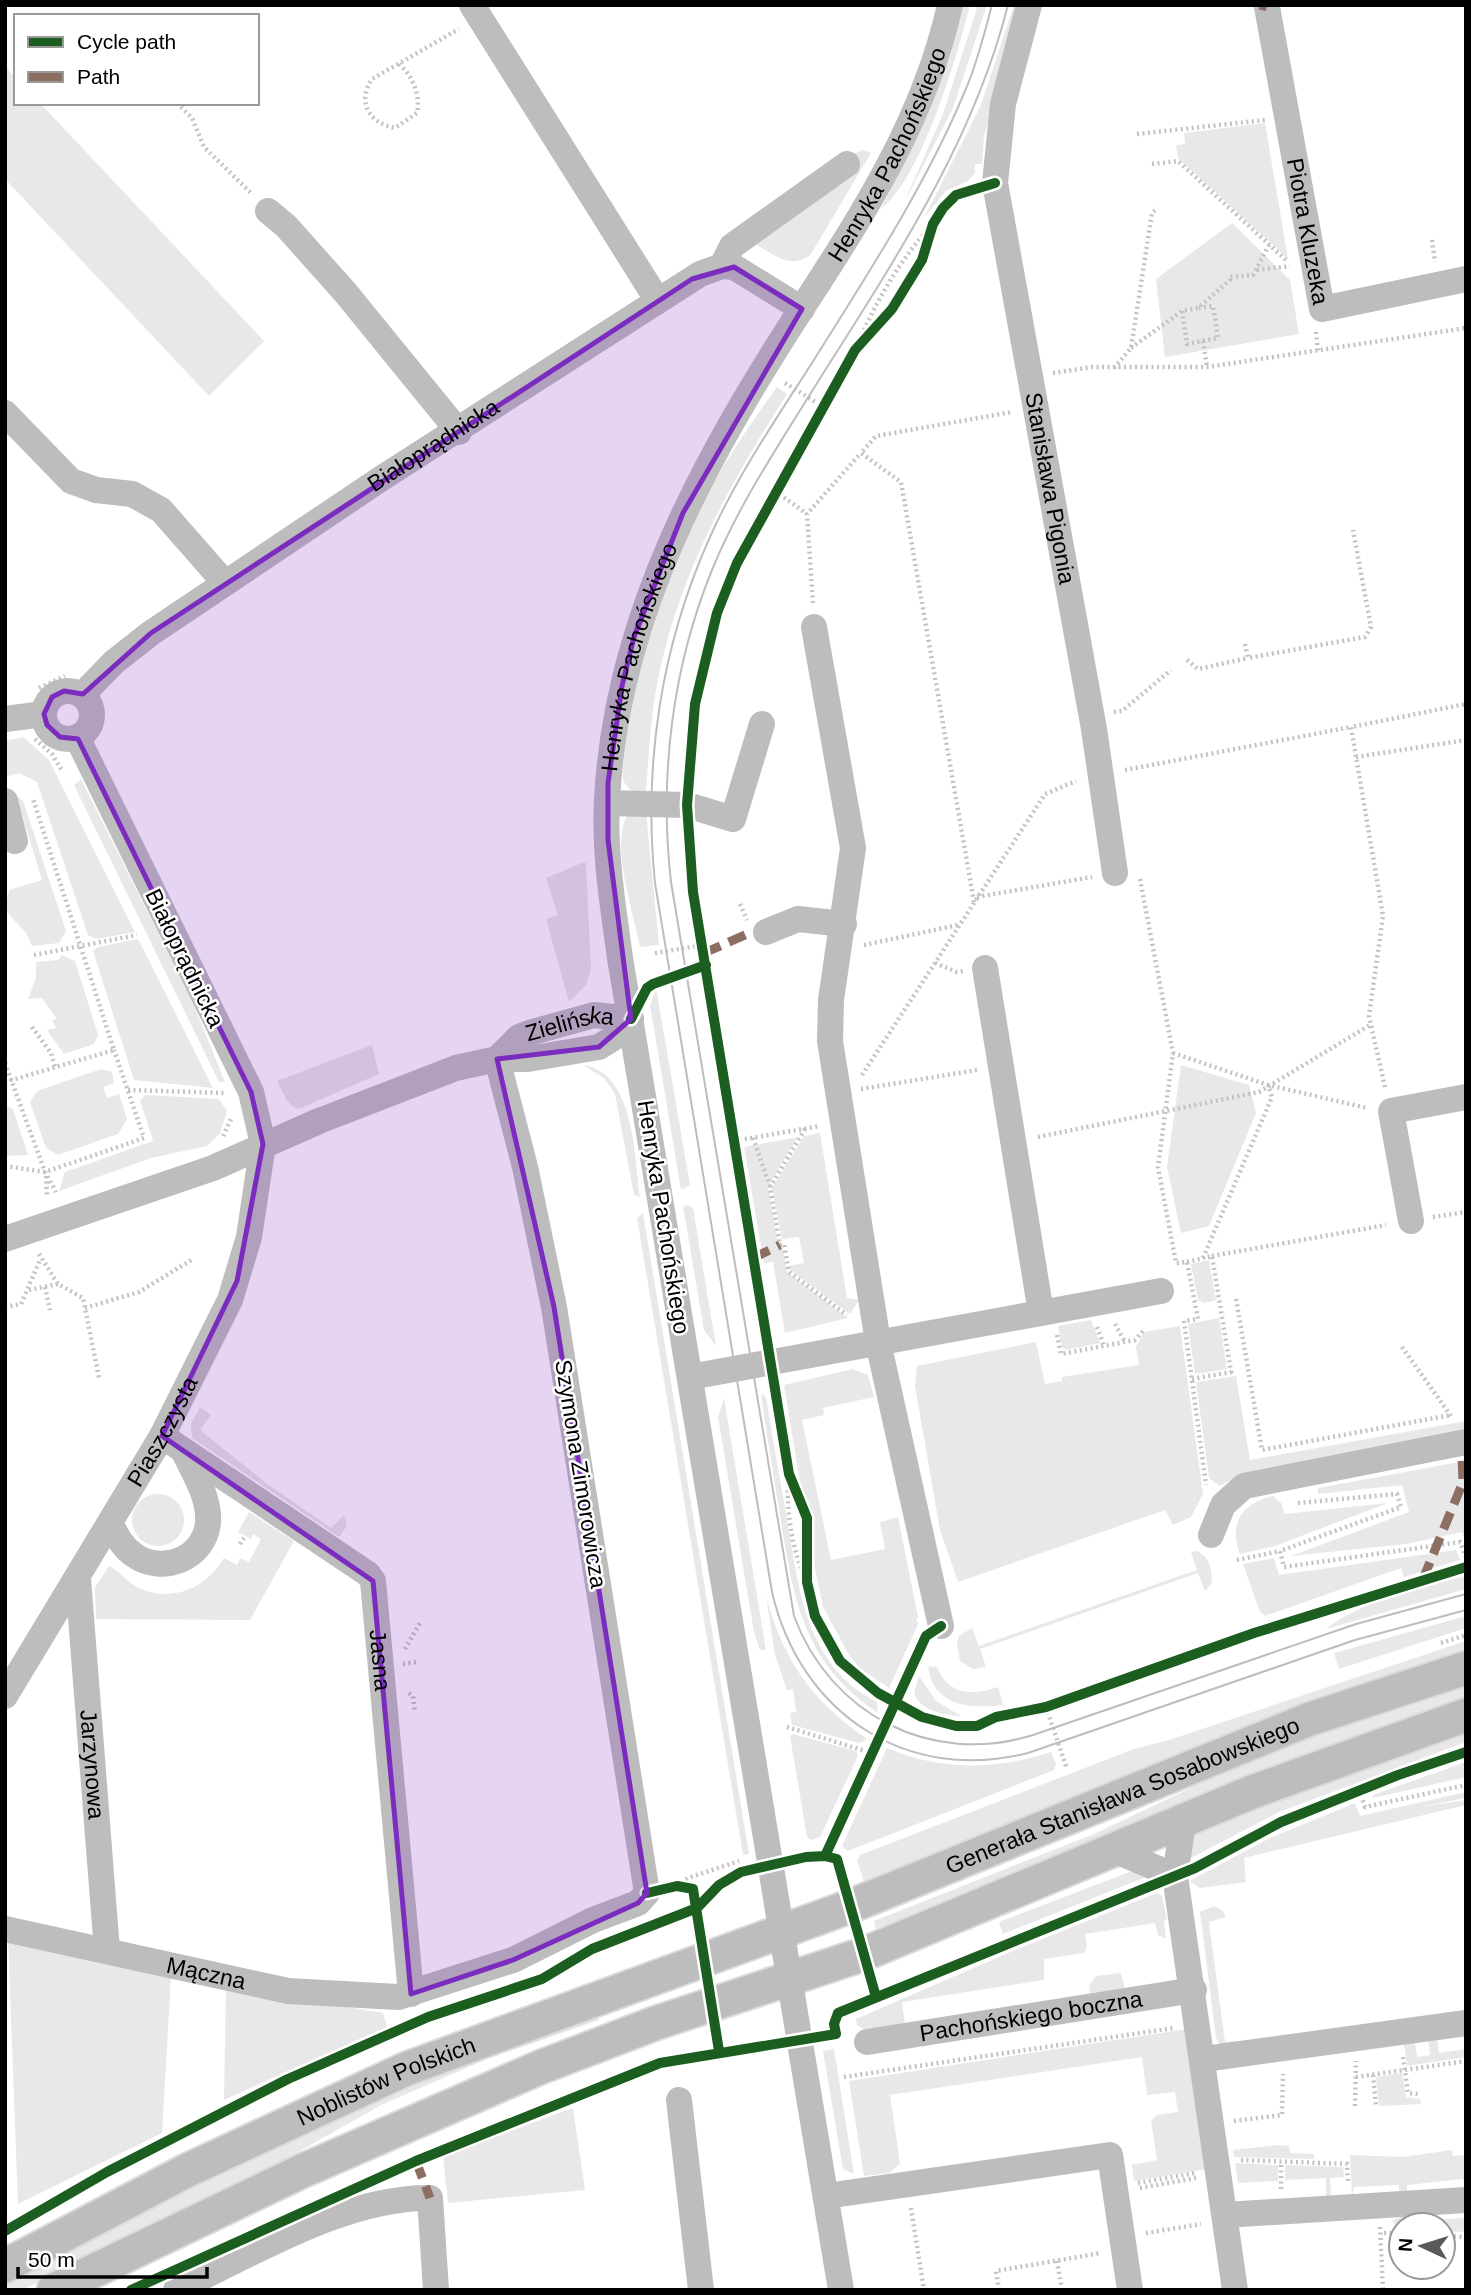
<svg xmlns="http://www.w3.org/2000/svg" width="1471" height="2295" font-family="Arial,sans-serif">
<rect width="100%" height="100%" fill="#fff"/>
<path fill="#e8e8e8" d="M 963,5 L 970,5 C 956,59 923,175 881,209 L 927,114 Z
M 978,5 L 987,5 L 953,108 L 903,205 L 943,114 Z
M 1014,5 L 1018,5 L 984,137 L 982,164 L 975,164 L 975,173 L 968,181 L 946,191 L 924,218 L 981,105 Z
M 5,67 L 16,78 L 16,103 L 40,103 L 264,341 L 209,396 L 5,179 Z
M 1265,123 L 1288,259 L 1178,158 L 1176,145 L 1185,144 L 1184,133 Z
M 862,150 L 871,153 L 811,254 C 792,270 775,256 757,245 L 763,234 L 859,169 L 852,155 Z
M 1232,223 L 1290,280 L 1299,334 L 1165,357 L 1156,279 Z
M 777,387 L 787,394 C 732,480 684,565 661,665 C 651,707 649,750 646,793 C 636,792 629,792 624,782 C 621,773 624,759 625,750 C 632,671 664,573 702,503 C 724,463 750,424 777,387 Z
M 23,737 L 49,760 L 135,932 L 97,939 L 88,935 L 37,782 L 19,773 L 5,777 L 5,741 Z
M 81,779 L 193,1003 L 225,1082 L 219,1082 L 74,785 Z
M 16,795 L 23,801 L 66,931 L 59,943 L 32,946 L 27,934 L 5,910 L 9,890 L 42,880 Z
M 646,812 L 659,945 L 640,947 C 634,913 610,847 627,816 Z
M 582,863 L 586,863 L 591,969 L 586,985 L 569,1002 L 546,919 L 558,915 L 546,878 Z
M 138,939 L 213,1088 L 134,1080 L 93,951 L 98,947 Z
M 62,955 L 75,961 L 98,1035 L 94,1044 L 64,1054 L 47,1030 L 56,1028 L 52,1020 L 57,1019 L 42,998 L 28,999 L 36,978 L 36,962 L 58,960 Z
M 656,988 L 690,1185 L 681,1190 L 650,1005 Z
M 372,1045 L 379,1074 L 301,1108 L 295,1108 L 287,1101 L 277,1081 Z
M 583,1065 C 635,1073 634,1156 640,1197 L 634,1195 L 615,1094 L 604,1078 Z
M 1181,1065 L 1249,1085 L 1256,1113 L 1209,1226 L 1181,1233 L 1167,1167 Z
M 101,1069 L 112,1072 L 114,1083 L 103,1087 L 107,1098 L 119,1094 L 127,1119 L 118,1134 L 58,1155 L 46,1148 L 30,1102 L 37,1091 Z
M 146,1095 L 219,1099 L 227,1111 L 220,1133 L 207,1146 L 151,1158 L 59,1191 L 65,1172 L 153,1141 L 140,1100 Z
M 5,1105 L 13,1109 L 28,1155 L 5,1156 Z
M 820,1133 L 847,1298 L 859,1300 L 850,1314 L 790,1270 L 789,1266 L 804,1263 L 799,1237 L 782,1239 L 772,1188 L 804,1136 Z
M 798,1137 L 768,1186 L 779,1250 L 783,1249 L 787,1272 L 848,1318 L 785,1333 L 773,1262 L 764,1263 L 744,1147 Z
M 687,1205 L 693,1208 L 716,1346 L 704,1330 L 683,1206 Z
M 643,1213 L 749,1854 L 743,1855 L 637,1218 Z
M 1209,1260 L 1216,1300 L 1204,1303 L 1198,1300 L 1191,1264 Z
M 1219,1318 L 1227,1369 L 1195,1374 L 1188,1324 Z
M 1091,1320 L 1100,1343 L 1066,1350 L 1062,1347 L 1058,1326 Z
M 1180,1326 L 1203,1494 L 1191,1517 L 1173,1525 L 1165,1510 L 958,1582 L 940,1530 L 915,1386 L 917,1366 L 1036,1342 L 1045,1384 L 1062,1381 L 1062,1377 L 1139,1365 L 1136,1347 L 1144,1332 Z
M 853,1369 L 868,1375 L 874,1397 L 823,1408 L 824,1415 L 802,1420 L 831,1560 L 885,1549 L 880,1522 L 898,1517 L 918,1617 L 916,1622 L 919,1622 L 889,1688 L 861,1669 L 849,1655 L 823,1607 L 814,1564 L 813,1523 L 800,1482 L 784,1385 Z
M 1236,1376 L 1250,1460 L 1466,1421 L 1466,1432 L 1238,1476 L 1220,1486 L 1209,1478 L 1196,1382 Z
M 761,1394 L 766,1397 C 773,1439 780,1481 788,1524 C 799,1593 808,1667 877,1702 L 878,1713 C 804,1663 794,1602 781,1521 C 774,1478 767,1436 761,1394 Z
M 724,1398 L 766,1650 L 760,1650 L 754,1632 L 718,1417 Z
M 200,1407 L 211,1415 L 200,1430 L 266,1483 L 331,1528 L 344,1515 L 347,1526 L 339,1537 L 192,1438 L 191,1424 Z
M 1465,1461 L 1466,1542 L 1462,1532 L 1406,1544 L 1291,1556 L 1409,1512 L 1402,1485 L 1318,1494 L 1318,1488 Z
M132 1520a26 26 0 1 1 52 0a26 26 0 1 1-52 0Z
M 1273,1496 L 1282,1504 L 1284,1514 L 1388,1503 L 1275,1546 L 1240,1554 C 1228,1524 1242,1503 1273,1496 Z
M 249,1512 L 294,1541 L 250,1620 L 96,1619 L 95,1587 L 109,1566 C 119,1570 125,1580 135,1586 C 169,1604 205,1590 224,1558 L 237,1565 L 240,1558 L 249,1562 L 261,1539 L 253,1534 L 251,1539 L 238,1532 Z
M 1456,1550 L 1460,1560 L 1404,1577 L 1401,1568 L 1265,1616 L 1260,1612 L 1243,1564 L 1274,1558 L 1279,1575 Z
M 1196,1551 C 1210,1556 1212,1570 1212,1583 L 1205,1591 L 1198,1573 L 980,1649 L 986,1667 L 973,1669 L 960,1661 L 957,1644 L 959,1636 L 972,1628 L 979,1646 L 1197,1570 L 1191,1552 Z
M 1466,1576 L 1466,1589 L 1326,1629 C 1365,1599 1419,1588 1466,1576 Z
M 766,1595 C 781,1657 813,1703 866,1738 L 865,1741 L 859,1743 L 792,1725 L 790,1713 L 796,1712 L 793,1689 L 787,1690 L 775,1655 Z
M 1466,1616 L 1466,1628 L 1339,1669 L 1334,1653 Z
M 1466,1641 L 1466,1655 L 1214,1742 L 864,1881 L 857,1861 L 860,1855 L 1134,1749 L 1169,1740 Z
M 928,1666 L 937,1667 C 948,1695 972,1696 998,1687 L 1003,1705 C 971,1709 933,1707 928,1666 Z
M 919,1676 L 936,1701 L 961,1716 C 944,1715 920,1711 914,1693 Z
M 1466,1683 L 1466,1700 L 1416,1717 L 876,1929 L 874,1921 L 1094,1834 L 1281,1745 Z
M 1466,1728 L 1466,1742 L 1279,1812 L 1185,1861 L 1192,1838 L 1205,1828 Z
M 793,1734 L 856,1751 L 858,1756 L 820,1837 L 811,1840 L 807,1837 L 790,1736 Z
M 887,1748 C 942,1771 995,1770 1051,1752 L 1056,1764 L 1054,1770 L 848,1851 L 842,1846 Z
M 1466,1762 L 1466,1777 L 1373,1798 L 1373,1795 Z
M 1466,1792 L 1466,1798 L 1419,1807 L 1466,1800 L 1466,1805 L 1244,1858 L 1246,1882 L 1200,1888 L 1189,1881 L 1270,1838 L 1355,1803 L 1360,1816 Z
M 1132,1871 L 1151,1875 L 1003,1934 L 999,1922 Z
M 1157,1893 L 1162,1896 L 1167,1920 L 1164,1921 L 1166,1939 L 1158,1935 L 1155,1923 L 1085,1934 L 1087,1947 L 1084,1953 L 1044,1959 L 1044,1980 L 902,2002 L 905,2024 L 867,2031 L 857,2025 L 856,2019 L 1020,1948 Z
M 1214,1906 L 1223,1911 L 1226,1917 L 1209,1922 L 1225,2042 L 1238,2041 L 1220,2045 L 1216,2038 L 1200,1912 Z
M 8,1939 L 171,1977 L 162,2133 L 18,2204 Z
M 1121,1973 L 1125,1990 L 1090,1993 L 1089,1985 L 1096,1976 Z
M 226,1986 L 383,2013 L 387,2027 L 224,2100 Z
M 597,2011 L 599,2020 L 487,2059 L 381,2105 L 265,2171 L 22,2290 L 5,2290 L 5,2284 C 197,2178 393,2088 597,2011 Z
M 1187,2029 L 1207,2169 L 1134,2181 L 1132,2165 L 1157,2160 L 1151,2121 L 1157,2115 L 1178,2112 L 1175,2092 L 1147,2095 L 1142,2057 L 890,2095 L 900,2163 L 890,2173 L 864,2176 L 849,2081 Z
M 1437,2039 L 1439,2053 L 1466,2049 L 1466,2057 L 1407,2066 L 1404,2044 L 1415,2042 L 1417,2057 L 1430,2055 L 1428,2040 Z
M 834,2049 L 854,2174 L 843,2169 L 823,2051 Z
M 1402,2073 L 1406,2097 L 1420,2099 L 1421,2104 L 1379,2106 L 1376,2077 Z
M 573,2108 L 585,2190 L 448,2203 L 443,2155 Z
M 1278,2145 L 1289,2146 L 1290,2153 L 1314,2154 L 1314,2159 L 1234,2157 L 1233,2150 Z
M 1452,2150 L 1453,2156 L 1466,2155 L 1465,2190 L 1463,2179 L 1407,2185 L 1407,2194 L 1399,2194 L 1399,2185 L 1354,2187 L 1352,2197 L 1350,2155 L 1403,2157 Z
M 1235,2163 L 1278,2165 L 1278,2181 L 1238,2183 Z
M 1285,2165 L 1343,2167 L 1344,2177 L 1330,2178 L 1331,2197 L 1326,2197 L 1326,2178 L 1285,2180 Z
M 1408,2213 L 1409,2221 L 1466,2218 L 1466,2232 L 1443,2231 L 1443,2225 L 1401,2225 L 1399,2229 L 1392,2221 Z"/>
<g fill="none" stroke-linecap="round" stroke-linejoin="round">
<g stroke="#dbdbdb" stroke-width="37">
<g id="major">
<path id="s11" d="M 5,2266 L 188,2170 L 406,2069 L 851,1906 L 1310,1719 L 1466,1668"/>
<path d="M 54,2290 L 302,2171 L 541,2067 L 656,2023 L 864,1954 L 1252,1792 L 1466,1715"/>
</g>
</g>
<path stroke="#c2c2c2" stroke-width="4.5" stroke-dasharray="2 3.5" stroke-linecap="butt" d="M 399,64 C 412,75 421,95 417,113 L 395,128 C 368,123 357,101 372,79 L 459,29
M 177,103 L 192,118 L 204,147 L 253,195
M 1137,134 L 1265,120
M 1152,164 L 1178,161 L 1287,261
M 1432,240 L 1435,262
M 1257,270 L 1290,266
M 1182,311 L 1187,344 L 1218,338 L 1213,306 L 1199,308
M 1316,332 L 1318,352
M 1203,341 L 1207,367
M 1131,348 L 1182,311 L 1198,308 L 1230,280 L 1229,277 L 1253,275 L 1269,245
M 855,350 C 874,305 899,260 933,224
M 1114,368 L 1131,348 L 1152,213 L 1158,208
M 1053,373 L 1092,367 L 1207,367 L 1466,328
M 785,383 L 822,406
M 775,491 L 807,514
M 813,603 L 807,514 L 861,453
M 1245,644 L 1248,658 L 1365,637 L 1371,627 L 1353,530
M 1187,660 L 1198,669 L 1248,658
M 39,688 L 65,676
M 1114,712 L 1122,711 L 1171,670
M 35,739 L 52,754 L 63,772
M 1356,757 L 1466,740
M 1125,770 L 1351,727
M 1140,879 L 1173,1053 L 1158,1167 L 1176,1263 L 1187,1262 L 1198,1319 L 1184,1321 L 1206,1485
M 977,897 L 1092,877
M 974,902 L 901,482 L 861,453 L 876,436 L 1012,412
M 740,904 L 747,920
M 864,945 L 958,925
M 655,953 L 703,945
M 34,955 L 137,935
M 935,963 L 957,972 L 963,971
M 32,1027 L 51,1053 L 55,1067
M 1173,1053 L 1268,1085 L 1367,1108
M 5,1063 L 45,1172 L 56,1192
M 862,1075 L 1045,794 L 1076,781
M 5,1082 L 114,1050 L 33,799
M 1385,1087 L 1369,1016 L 1383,916 L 1351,727 L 1466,704
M 861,1089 L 977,1070
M 128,1090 L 225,1093
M 805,1129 L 770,1187 L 780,1245 L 784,1244 L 789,1272 L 847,1315
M 223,1136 L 231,1119
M 1038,1137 L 1259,1092 L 1370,1025
M 753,1138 L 770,1186
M 734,1141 L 820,1126
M 5,1166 L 45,1172 L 144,1138 L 114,1050
M 46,1176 L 47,1195
M 1433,1217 L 1466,1212
M 39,1254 L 58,1284 L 83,1298 L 99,1378
M 1212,1256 L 1386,1225
M 1187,1262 L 1203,1258 L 1272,1097 L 1268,1085
M 45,1287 L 50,1310
M 29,1290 L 58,1284
M 1236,1299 L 1262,1450 L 1451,1415
M 5,1307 L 21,1304 L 40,1260
M 85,1308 L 139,1292 L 193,1259
M 1115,1324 L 1125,1342
M 1097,1327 L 1104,1346
M 1057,1335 L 1061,1354 L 1135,1340 L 1145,1329
M 1402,1347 L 1451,1416
M 1192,1379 L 1231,1372 L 1212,1256 L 1203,1258
M 789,1474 C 785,1507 792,1552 807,1582
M 1298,1503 L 1397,1494 L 1401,1507 L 1280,1551 L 1284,1567 L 1460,1542 L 1466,1557
M 240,1544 L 244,1538
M 1237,1560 L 1280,1551
M 1441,1643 L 1466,1635
M 405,1649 L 420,1623
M 403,1664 L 416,1662
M 409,1693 L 413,1696 L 415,1713
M 1046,1707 L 1067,1769
M 787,1727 L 872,1753
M 1359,1790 L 1365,1807 L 1466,1785
M 677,1886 L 688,1878 L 739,1861
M 1403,2057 L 1408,2093 L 1419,2094
M 1373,2075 L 1376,2106
M 844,2077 L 1174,2028
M 1356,2077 L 1466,2061
M 1355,2106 L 1356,2061
M 1234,2121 L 1282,2115 L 1283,2074
M 1241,2160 L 1347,2164 L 1348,2182
M 1138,2183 L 1195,2173
M 1140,2188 L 1196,2178
M 1281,2189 L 1281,2162
M 911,2208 L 924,2290
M 1380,2227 L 1383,2290
M 1146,2233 L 1201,2224
M 1384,2233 L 1401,2234
M 1443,2236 L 1466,2237
M 1057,2261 L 1062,2290
M 999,2290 L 996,2271 L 1101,2253"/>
<g stroke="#bdbdbd" stroke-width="26">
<path d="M 472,5 L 658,301"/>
<path id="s1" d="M 1029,5 L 1003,104 L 995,183 L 1094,729 L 1115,873"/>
<path id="s2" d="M 1267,7 L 1322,309 L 1466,279"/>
<path d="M 268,211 L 286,226 L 345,292 L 459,432"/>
<path d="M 722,266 L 732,246 L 847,164"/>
<path d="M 5,413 L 71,481 L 96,490 L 132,494 L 161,510 L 225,583"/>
<path d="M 814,627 L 853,848 L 831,1000 L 830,1041 L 878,1342 L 941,1626"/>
<circle cx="68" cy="715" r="24"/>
<path id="s3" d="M 82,695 L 114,662 L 151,633 L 382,478 L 700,274 L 722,266 L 734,267 L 802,309"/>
<path d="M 5,719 L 44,714"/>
<path d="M 5,801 L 15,841"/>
<path d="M 607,803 L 687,805 L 733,819 L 762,724"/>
<path d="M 766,932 L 798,919 L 844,924"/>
<path d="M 985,968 L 1041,1313"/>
<path id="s4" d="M 497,1059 L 519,1037 L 529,1033 L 594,1015 L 631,1019"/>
<path d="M 1411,1221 L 1391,1111 L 1466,1097"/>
<path d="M 5,1239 L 213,1168 L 319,1121 L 456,1068 L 497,1059 L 528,1059 L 599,1047 L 615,1037 L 631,1019"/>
<path d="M 690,1377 L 1161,1291"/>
<path id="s5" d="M 162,1436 L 368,1574 L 373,1581 L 411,1994"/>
<path d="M 111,1525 C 117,1536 123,1548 134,1555 C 162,1575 204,1559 208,1523 C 210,1498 194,1473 184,1452"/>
<path d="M 1211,1535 L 1223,1505 L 1244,1486 L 1466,1442"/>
<path id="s6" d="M 78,1579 L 107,1951"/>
<path id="s7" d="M 5,1696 L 162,1436 L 230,1300 L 249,1237 L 263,1144 L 251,1092 L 77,737"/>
<path d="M 1183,1823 L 1175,1876 L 1235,2290"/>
<path d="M 1116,1851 L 1175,1876"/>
<path id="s8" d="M 5,1929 L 288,1991 L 398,1997 L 513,1960 L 593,1920 L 638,1903 L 647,1893 L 554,1307 L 525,1167 L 497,1059"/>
<path id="s9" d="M 867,2042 L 1194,1990"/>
<path d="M 1204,2059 L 1466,2023"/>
<path d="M 679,2100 L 701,2290"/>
<path d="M 826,2196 L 1110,2155 L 1130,2290"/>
<path d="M 1225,2215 L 1466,2200"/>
<path d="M 176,2290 C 253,2254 345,2197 430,2198 L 436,2290"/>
<path id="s10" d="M 841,2290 L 620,958 C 613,906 604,853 607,800 C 616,617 705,458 802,308 C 864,213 925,118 950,5"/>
</g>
<use href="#major" stroke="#bdbdbd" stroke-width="33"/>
<path stroke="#bdbdbd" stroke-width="2" d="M 992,5 C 984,34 977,64 965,91 C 925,187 867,275 812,363 C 776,419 737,476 710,537 C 661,646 643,764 655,883 L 772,1592 C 800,1713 906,1784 1028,1753 L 1355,1640 L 1466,1610
M 1008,5 C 971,152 883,277 804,404 C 771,457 736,511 712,570 C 672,668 659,777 671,882 L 794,1616 C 830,1714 931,1767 1033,1735 L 1356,1624 L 1466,1594"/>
<path stroke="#8d6e63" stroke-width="9" stroke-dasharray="18 9" stroke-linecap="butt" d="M 1260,5 L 1267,7
M 704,953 L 752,932
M 753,1258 L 780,1245
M 1423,1579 L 1463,1482 L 1462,1457
M 416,2161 L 430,2198"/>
<g stroke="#fff" stroke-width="15">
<path id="cycleway" d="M 995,183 L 956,195 L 943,208 L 933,224 L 922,260 L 892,309 L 855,350 L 737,563 L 717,613 L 695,704 L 687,805 L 693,892 L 789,1474 L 807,1518 L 807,1582 L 815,1616 L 840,1661 L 878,1693 L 922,1717 L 956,1726 L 977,1726 L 996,1717 L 1046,1707 L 1254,1633 L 1466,1567
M 631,1019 L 647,988 L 653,984 L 706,965
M 825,1856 L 926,1636 L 941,1626
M 647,1893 L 677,1886 L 693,1889 L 719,2051
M 5,2231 L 107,2172 L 288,2079 L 428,2017 L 542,1979 L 592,1949 L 697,1908 L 719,1885 L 741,1872 L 806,1857 L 825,1856 L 837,1859 L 876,1997
M 131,2290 L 416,2161 L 660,2063 L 836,2034 L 834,2024 L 838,2013 L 1195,1868 L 1281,1822 L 1398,1775 L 1466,1752"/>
</g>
<use href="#cycleway" stroke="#1b5e20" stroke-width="10"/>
</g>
<path fill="#7b2cbf" fill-opacity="0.2" stroke="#7b2cbf" stroke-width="5" stroke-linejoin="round" d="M 734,267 L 802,309 L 683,513 L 634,637 L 622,686 L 608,783 L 608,840 L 631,1019 L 599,1047 L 497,1059 L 554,1307 L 647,1893 L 638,1903 L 513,1960 L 411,1994 L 373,1581 L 162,1436 L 237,1281 L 263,1144 L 251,1092 L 78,739 L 60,737 L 47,725 L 44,714 L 52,697 L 64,691 L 83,694 L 151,633 L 692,279 Z"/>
<g text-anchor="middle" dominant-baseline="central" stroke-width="5" stroke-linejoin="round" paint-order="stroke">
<g font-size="23" fill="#000" stroke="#fff">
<text stroke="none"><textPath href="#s10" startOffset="2221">Henryka Pachońskiego</textPath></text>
<text stroke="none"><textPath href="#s2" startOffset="228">Piotra Kluzeka</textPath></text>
<text stroke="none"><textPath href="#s3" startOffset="432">Białoprądnicka</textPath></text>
<text stroke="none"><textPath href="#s1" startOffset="492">Stanisława Pigonia</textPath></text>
<text stroke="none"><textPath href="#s10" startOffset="1656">Henryka Pachońskiego</textPath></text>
<text transform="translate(185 958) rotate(64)">Białoprądnicka</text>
<text stroke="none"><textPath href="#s4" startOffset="84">Zielińska</textPath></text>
<text transform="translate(664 1217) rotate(81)">Henryka Pachońskiego</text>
<text stroke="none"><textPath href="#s7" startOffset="308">Piaszczysta</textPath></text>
<text transform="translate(581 1474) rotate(81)">Szymona Zimorowicza</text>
<text stroke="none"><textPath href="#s5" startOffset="336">Jasna</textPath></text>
<text stroke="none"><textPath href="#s6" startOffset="186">Jarzynowa</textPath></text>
<text stroke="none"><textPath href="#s11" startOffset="1214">Generała Stanisława Sosabowskiego</textPath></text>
<text stroke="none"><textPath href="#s8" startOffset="206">Mączna</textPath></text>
<text stroke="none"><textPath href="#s9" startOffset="166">Pachońskiego boczna</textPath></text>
<text stroke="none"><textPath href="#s11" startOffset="424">Noblistów Polskich</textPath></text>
</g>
</g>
<rect width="1471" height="2295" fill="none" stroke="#000000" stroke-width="14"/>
<rect x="14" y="14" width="245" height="91" fill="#ffffff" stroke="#999999" stroke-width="2"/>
<rect x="28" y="37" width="35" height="10" fill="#1b5e20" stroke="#999999" stroke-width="2"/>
<text x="77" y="49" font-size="21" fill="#000000">Cycle path</text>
<rect x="28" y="72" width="35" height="10" fill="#8d6e63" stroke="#999999" stroke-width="2"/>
<text x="77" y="84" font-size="21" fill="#000000">Path</text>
<g transform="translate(1422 2246) rotate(274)"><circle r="33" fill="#ffffff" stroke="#999999" stroke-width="2"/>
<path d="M0-5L12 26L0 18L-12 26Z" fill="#595959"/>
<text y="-10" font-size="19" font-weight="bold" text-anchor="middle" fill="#000000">N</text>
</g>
<path d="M18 2267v10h189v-10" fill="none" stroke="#000000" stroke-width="3.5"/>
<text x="28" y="2267" font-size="21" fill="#000000" stroke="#ffffff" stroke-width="5" paint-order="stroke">50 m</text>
</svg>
